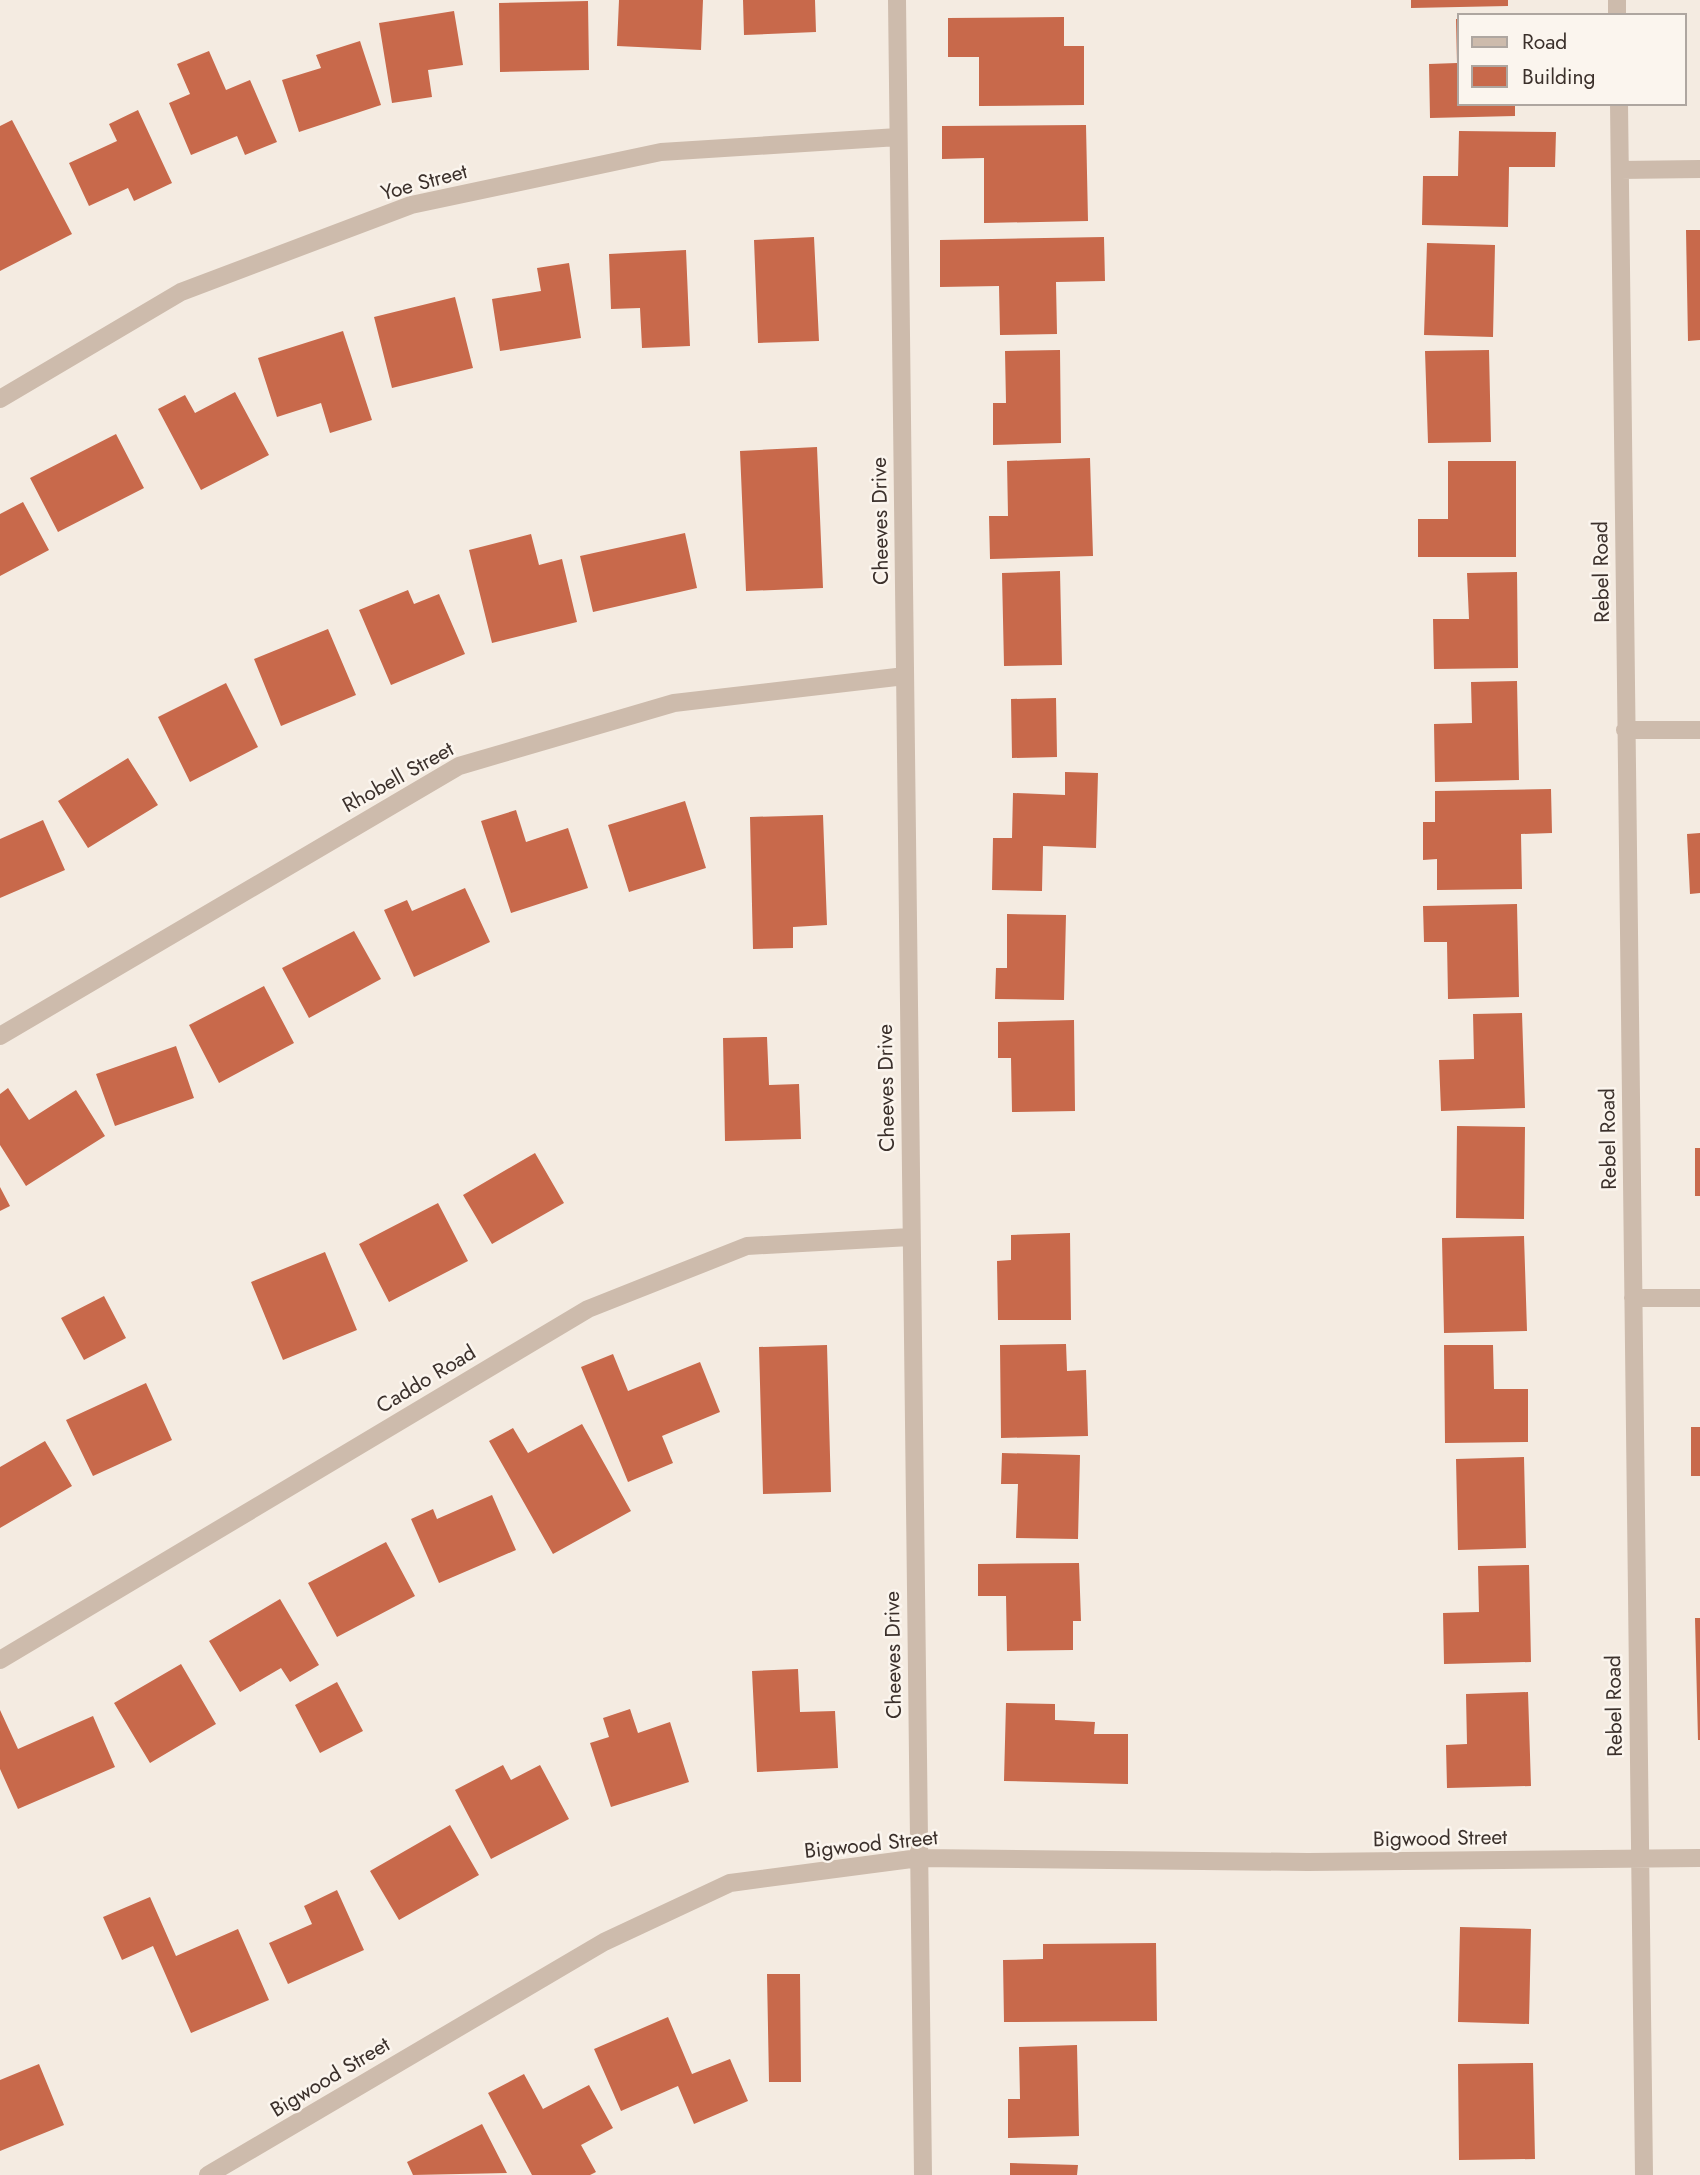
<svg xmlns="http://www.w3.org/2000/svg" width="1700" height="2175" font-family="Jost,sans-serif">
<rect width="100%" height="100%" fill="#f4ebe1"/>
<path fill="#c8694b" d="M 619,0 L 703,0 L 701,50 L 617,46 Z
M 743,0 L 815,0 L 816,32 L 744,35 Z
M 1411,0 L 1508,0 L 1508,6 L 1411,8 Z
M 588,1 L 589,70 L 500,72 L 499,3 Z
M 454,11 L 463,65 L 428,70 L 432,97 L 392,103 L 379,23 Z
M 1064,17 L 1064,46 L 1084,46 L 1084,105 L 979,106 L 979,57 L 948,57 L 948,18 Z
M 1456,19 L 1460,19 L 1460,103 L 1515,103 L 1515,116 L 1430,118 L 1429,64 L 1457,63 Z
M 360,41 L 381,105 L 299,132 L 282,80 L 321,68 L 316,55 Z
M 209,51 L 226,90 L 250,80 L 277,142 L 245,155 L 237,136 L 191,155 L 169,103 L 190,94 L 177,64 Z
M 138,110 L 172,183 L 134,201 L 128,188 L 89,206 L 69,163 L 117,141 L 109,124 Z
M 12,120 L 72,234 L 0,271 L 0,126 Z
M 1086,125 L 1088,221 L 984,223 L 984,158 L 942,159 L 942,126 Z
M 1459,131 L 1556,132 L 1555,167 L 1509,167 L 1508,227 L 1422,225 L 1423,176 L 1458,176 Z
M 1686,230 L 1700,230 L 1700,340 L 1688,341 Z
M 814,237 L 819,341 L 758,343 L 754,240 Z
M 1104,237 L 1105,281 L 1056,282 L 1057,334 L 1000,335 L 999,286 L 940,287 L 940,240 Z
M 1427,243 L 1495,245 L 1493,337 L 1424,335 Z
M 686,250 L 690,346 L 642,348 L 640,308 L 611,309 L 609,254 Z
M 569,263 L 581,338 L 500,351 L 492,299 L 541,291 L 537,268 Z
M 455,297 L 473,368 L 392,388 L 374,317 Z
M 343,331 L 372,420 L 330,433 L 321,403 L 277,417 L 258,358 Z
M 1060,350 L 1061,443 L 993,445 L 993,403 L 1006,403 L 1005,351 Z
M 1489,350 L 1491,442 L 1428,443 L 1425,351 Z
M 235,392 L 269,455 L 201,490 L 158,409 L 185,395 L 195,413 Z
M 116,434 L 144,488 L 58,532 L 30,478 Z
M 817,447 L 823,588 L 746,591 L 740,451 Z
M 1090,458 L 1093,556 L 990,559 L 989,516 L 1008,516 L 1007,461 Z
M 1448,461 L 1516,461 L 1516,557 L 1418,557 L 1418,519 L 1448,519 Z
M 23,502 L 49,550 L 0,576 L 0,514 Z
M 685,533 L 697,588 L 593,612 L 580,556 Z
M 531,534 L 539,565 L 562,559 L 577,622 L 492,643 L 469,550 Z
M 1060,571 L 1062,665 L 1004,666 L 1002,573 Z
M 1517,572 L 1518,668 L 1434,669 L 1433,619 L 1469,619 L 1467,573 Z
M 408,590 L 414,604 L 439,594 L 465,654 L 391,685 L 359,610 Z
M 328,629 L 356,695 L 281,726 L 254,659 Z
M 1517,681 L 1519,780 L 1435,782 L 1434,724 L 1472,723 L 1471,682 Z
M 226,683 L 258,747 L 190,782 L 158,717 Z
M 1056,698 L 1057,757 L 1012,758 L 1011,699 Z
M 128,758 L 158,805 L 88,848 L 58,801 Z
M 1065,772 L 1098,773 L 1096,848 L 1043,846 L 1042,891 L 992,890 L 993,838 L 1012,838 L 1013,793 L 1065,795 Z
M 1551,789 L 1552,833 L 1521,834 L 1522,889 L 1437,890 L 1437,859 L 1423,860 L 1423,822 L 1435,822 L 1435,791 Z
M 685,801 L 706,868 L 629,892 L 608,825 Z
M 516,810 L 526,842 L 568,828 L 588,888 L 511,913 L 481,821 Z
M 823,815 L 827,925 L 793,927 L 793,948 L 753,949 L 750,817 Z
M 43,820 L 65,870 L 0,898 L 0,839 Z
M 1700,833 L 1700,893 L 1690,894 L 1687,834 Z
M 465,888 L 490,942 L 414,977 L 384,910 L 407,900 L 412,911 Z
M 1517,904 L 1519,997 L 1448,999 L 1447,942 L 1424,942 L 1423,906 Z
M 1007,914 L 1066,915 L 1064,1000 L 995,999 L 996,968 L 1007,968 Z
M 354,931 L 381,979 L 309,1018 L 282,968 Z
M 264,986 L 294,1043 L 219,1083 L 189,1025 Z
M 1522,1013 L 1525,1108 L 1441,1111 L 1439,1060 L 1474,1059 L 1473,1014 Z
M 1074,1020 L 1075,1111 L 1012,1112 L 1011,1058 L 998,1058 L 998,1022 Z
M 767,1037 L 769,1085 L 799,1084 L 801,1139 L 725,1141 L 723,1038 Z
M 176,1046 L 194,1098 L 115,1126 L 96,1074 Z
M 8,1088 L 29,1120 L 76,1090 L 105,1136 L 26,1186 L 0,1145 L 0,1094 Z
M 1457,1126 L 1525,1127 L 1524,1219 L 1456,1218 Z
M 1695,1148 L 1700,1148 L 1700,1196 L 1695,1196 Z
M 535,1153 L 564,1203 L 492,1244 L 463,1195 Z
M 0,1187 L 10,1206 L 0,1211 Z
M 438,1203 L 468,1261 L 389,1302 L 359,1244 Z
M 1070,1233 L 1071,1320 L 998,1320 L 997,1261 L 1011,1260 L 1011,1235 Z
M 1524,1236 L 1527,1331 L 1444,1333 L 1442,1238 Z
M 325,1252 L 357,1330 L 283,1360 L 251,1282 Z
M 104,1296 L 126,1338 L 84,1360 L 61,1318 Z
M 1066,1344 L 1067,1371 L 1086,1370 L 1088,1436 L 1001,1438 L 1000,1345 Z
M 827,1345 L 831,1492 L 763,1494 L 759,1347 Z
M 1444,1345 L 1493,1345 L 1494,1389 L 1528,1389 L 1528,1442 L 1445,1443 Z
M 613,1354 L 628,1391 L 700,1362 L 720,1412 L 662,1436 L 673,1463 L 628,1482 L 581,1367 Z
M 146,1383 L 172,1440 L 93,1476 L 66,1420 Z
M 582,1424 L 631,1511 L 553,1554 L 489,1441 L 513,1428 L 528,1453 Z
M 1691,1427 L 1700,1427 L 1700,1476 L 1691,1476 Z
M 45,1441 L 72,1486 L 0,1528 L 0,1467 Z
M 1002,1453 L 1080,1455 L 1078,1539 L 1016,1538 L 1018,1484 L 1001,1484 Z
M 1524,1457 L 1526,1548 L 1458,1550 L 1456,1459 Z
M 492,1495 L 516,1550 L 439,1583 L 411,1519 L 433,1509 L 437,1519 Z
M 386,1542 L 415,1596 L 337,1637 L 308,1583 Z
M 1079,1563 L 1081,1621 L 1073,1621 L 1073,1650 L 1007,1651 L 1006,1596 L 978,1596 L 978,1564 Z
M 1529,1565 L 1531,1662 L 1444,1664 L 1443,1613 L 1479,1612 L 1478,1566 Z
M 280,1599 L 319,1665 L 290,1682 L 281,1668 L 240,1692 L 209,1641 Z
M 1695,1618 L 1700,1618 L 1700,1740 L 1698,1740 Z
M 181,1664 L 216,1724 L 150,1763 L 114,1703 Z
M 798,1669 L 800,1712 L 835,1711 L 838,1768 L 757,1772 L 752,1671 Z
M 337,1682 L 363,1731 L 320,1753 L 295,1705 Z
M 1528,1692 L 1531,1786 L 1447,1788 L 1446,1745 L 1467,1744 L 1466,1694 Z
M 1006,1703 L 1055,1704 L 1055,1720 L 1095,1722 L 1094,1734 L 1128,1734 L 1128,1784 L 1004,1781 Z
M 630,1709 L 638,1733 L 670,1722 L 689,1782 L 611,1807 L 590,1743 L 609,1737 L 603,1718 Z
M 0,1710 L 18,1749 L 93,1716 L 115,1767 L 18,1809 L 0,1769 Z
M 503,1765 L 511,1780 L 540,1765 L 569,1819 L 491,1859 L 455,1790 Z
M 450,1825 L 479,1875 L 399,1920 L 370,1871 Z
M 337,1890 L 364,1950 L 288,1984 L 269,1943 L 312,1924 L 304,1906 Z
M 150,1897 L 176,1956 L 238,1929 L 269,2000 L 191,2033 L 153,1946 L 122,1960 L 103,1917 Z
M 1460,1927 L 1531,1929 L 1529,2024 L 1458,2022 Z
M 1156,1943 L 1157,2021 L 1004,2022 L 1003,1960 L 1043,1959 L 1043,1944 Z
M 767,1974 L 800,1974 L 801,2082 L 769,2082 Z
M 668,2017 L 692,2074 L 730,2059 L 748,2101 L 694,2124 L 678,2086 L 621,2111 L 594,2049 Z
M 1077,2045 L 1079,2136 L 1008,2138 L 1008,2099 L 1020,2099 L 1019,2047 Z
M 1533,2063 L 1535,2159 L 1459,2160 L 1458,2064 Z
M 39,2064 L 64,2125 L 0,2151 L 0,2080 Z
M 524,2074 L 543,2109 L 589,2085 L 613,2128 L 581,2145 L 596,2172 L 590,2175 L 532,2175 L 488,2093 Z
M 482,2124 L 507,2173 L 413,2175 L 407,2162 Z
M 1010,2163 L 1078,2165 L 1077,2175 L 1010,2175 Z"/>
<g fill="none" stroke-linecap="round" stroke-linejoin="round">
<path stroke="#cdbbac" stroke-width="18" d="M 897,0 L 923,2175
M 1617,0 L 1617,16
M 1619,103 L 1644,2175
M 1620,170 L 1700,169
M 0,399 L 181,292 L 411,205 L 661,152 L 898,137
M 1625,730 L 1700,730
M 0,1036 L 459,766 L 674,703 L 905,676
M 1633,1298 L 1700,1298
M 0,1660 L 588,1309 L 747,1246 L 910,1237
M 208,2175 L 604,1942 L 730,1883 L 919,1858 L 1308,1862 L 1700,1858"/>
</g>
<g text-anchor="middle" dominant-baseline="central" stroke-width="5" stroke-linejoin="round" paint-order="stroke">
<g font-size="21" fill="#3b302b" stroke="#fbf5ee">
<text transform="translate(424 182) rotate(-15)">Yoe Street</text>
<text transform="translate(880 521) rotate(-91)">Cheeves Drive</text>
<text transform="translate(1601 572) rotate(-91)">Rebel Road</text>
<text transform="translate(398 777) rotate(-29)">Rhobell Street</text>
<text transform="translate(886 1088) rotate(-91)">Cheeves Drive</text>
<text transform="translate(1608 1139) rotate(-91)">Rebel Road</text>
<text transform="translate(426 1379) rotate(-31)">Caddo Road</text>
<text transform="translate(893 1655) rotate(-91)">Cheeves Drive</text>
<text transform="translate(1614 1706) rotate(-91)">Rebel Road</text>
<text transform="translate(1440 1838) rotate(-1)">Bigwood Street</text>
<text transform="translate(871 1844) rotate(-6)">Bigwood Street</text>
<text transform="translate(330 2077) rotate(-31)">Bigwood Street</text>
</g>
</g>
<rect x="1458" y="14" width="228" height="91" fill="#fbf5ee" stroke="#aea6a0" stroke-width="2"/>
<rect x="1472" y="37" width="35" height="10" fill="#cdbbac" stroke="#aea6a0" stroke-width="2"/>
<text x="1522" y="49" font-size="21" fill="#3b302b">Road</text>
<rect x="1472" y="66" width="35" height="21" fill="#c8694b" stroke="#aea6a0" stroke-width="2"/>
<text x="1522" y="84" font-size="21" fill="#3b302b">Building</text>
</svg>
